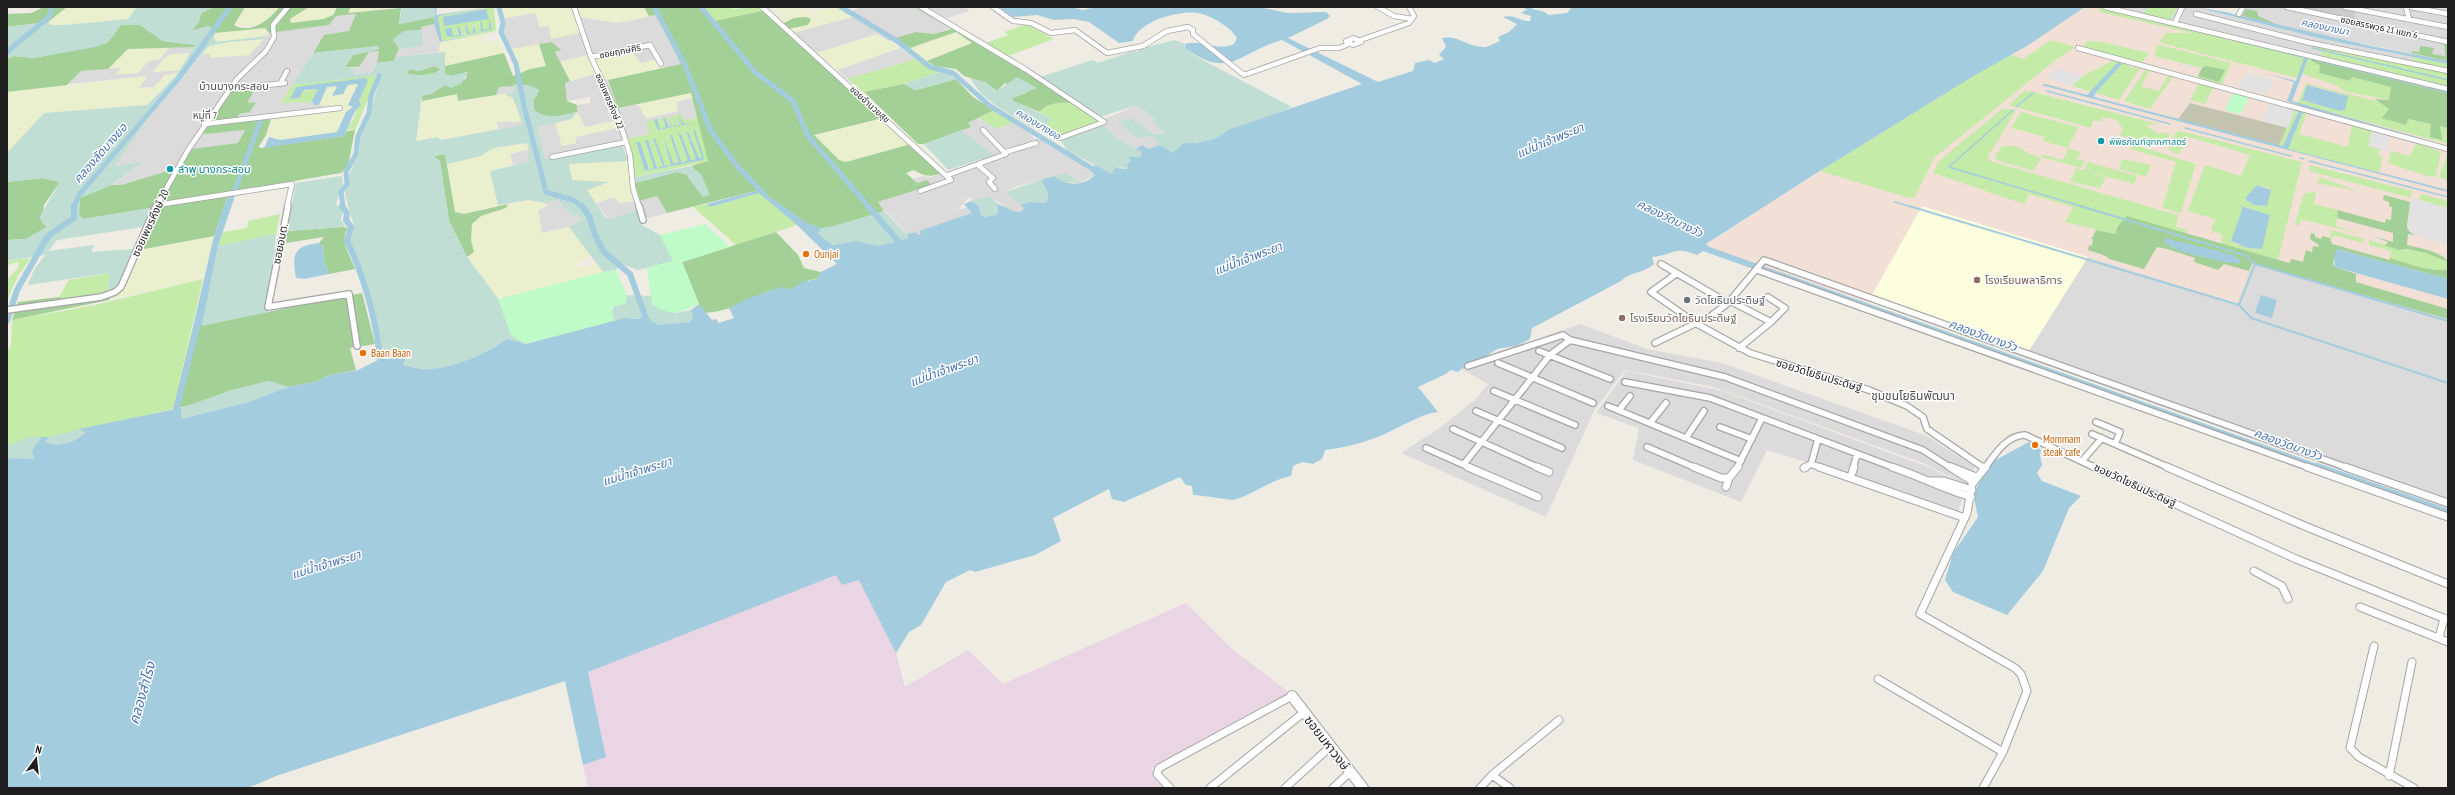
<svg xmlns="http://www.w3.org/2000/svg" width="2455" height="795" font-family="'PT Sans Narrow','Noto Sans Thai',sans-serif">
<rect width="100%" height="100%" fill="#efece4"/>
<path fill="#dcdbdb" d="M 861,7 L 923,7 L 952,29 L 934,34 L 916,32 L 888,41 L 877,34 L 817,53 L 793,33 L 856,16 L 851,11 Z
M 923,7 L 964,7 L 970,11 L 947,18 Z
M 2108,7 L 2196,7 L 2318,38 L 2448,64 L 2448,90 Z
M 2245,7 L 2448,7 L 2448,61 L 2326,36 L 2242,16 Z
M 536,13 L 539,27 L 549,26 L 551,38 L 581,17 L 617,23 L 656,15 L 681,64 L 665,68 L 657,59 L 641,63 L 588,55 L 560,62 L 555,51 L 560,50 L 552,42 L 512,49 L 503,31 L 504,18 Z
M 356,14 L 349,32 L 324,35 L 281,103 L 313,102 L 314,105 L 324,104 L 320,112 L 235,122 L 239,114 L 250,112 L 255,102 L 247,103 L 227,91 L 198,131 L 206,134 L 246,130 L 238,143 L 191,149 L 174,169 L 121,185 L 111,185 L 142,163 L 115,166 L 146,121 L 203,54 L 211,54 L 210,57 L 249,55 L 269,33 L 329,25 L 336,16 Z
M 434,24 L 440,42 L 439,52 L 396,57 L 399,49 L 423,46 L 420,27 Z
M 170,47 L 194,47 L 190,53 L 168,55 L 153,72 L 180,70 L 178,73 L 165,75 L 154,87 L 138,88 L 147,76 L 69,84 L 81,71 L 122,67 L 116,75 L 149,60 L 160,59 Z
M 900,48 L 916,59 L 847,79 L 837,70 Z
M 379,51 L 377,63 L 372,72 L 353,75 L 355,68 L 359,67 L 369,52 Z
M 595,74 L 608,80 L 618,108 L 637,104 L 647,118 L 677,112 L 675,102 L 693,98 L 698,118 L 684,121 L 650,134 L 627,139 L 622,145 L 545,159 L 537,127 L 555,123 L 562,146 L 576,137 L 616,128 L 614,121 L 585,127 L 577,112 L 577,105 L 590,103 L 590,97 L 567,101 L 565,83 Z
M 513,84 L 516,91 L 496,95 L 499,87 Z
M 1137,105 L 1155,119 L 1152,121 L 1164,131 L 1154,135 L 1131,118 L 1160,145 L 1148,149 L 1142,145 L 1136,149 L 1116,137 L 1098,122 Z
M 979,118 L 997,129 L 1013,122 L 1021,125 L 1034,138 L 1045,141 L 1093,171 L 1095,175 L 1080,183 L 1067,173 L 1018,186 L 1006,191 L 1024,208 L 1021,212 L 1013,213 L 990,196 L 974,201 L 969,197 L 958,210 L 968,207 L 973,213 L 919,231 L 922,234 L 918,235 L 916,232 L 907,234 L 877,202 L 932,185 L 917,183 L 912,179 L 923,176 L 931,177 L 995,155 L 961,130 L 970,127 L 968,123 Z
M 508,120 L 512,123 L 522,121 L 524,125 L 498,130 L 497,122 Z
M 529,149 L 529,162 L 513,165 L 510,154 Z
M 657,196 L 667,213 L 641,220 L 638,210 L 608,219 L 596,203 L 614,197 L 640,201 Z
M 557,200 L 573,216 L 578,215 L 584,219 L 569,227 L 542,233 L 538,210 L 547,206 L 545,203 Z
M 2256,253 L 2448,309 L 2448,509 L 2025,357 L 2088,257 L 2237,303 Z
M 1580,324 L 1647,349 L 1722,363 L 1927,436 L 1975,467 L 1968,486 L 1923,463 L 1714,387 L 1625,370 L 1595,409 L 1546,517 L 1401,453 L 1441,427 L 1477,398 L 1488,384 L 1458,367 Z
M 1626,371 L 1723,391 L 1928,467 L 1966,486 L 1958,513 L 1839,472 L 1767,450 L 1741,502 L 1633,460 L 1639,428 L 1596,413 Z"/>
<path fill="#e9d5e4" d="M 836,574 L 859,579 L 896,653 L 905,687 L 968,650 L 1003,684 L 1186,603 L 1232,649 L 1291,694 L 1151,769 L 1168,788 L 588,788 L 583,765 L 606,757 L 588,672 Z"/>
<path fill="#fcffdd" d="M 1922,206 L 2088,257 L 2025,357 L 1868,302 Z"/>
<path fill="#ccc" d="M 2289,7 L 2342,7 L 2355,9 L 2355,21 Z"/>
<path fill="#f2e0d6" d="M 2085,7 L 2108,7 L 2448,90 L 2448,309 L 2256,253 L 2237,303 L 1922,206 L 1868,302 L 1731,256 L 1706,245 L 1815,174 L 2027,46 Z"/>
<path fill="#c3c4af" d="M 2190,103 L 2288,128 L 2278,147 L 2178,119 Z"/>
<path fill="#eaefce" d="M 67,7 L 137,7 L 128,19 L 66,25 L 51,25 L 48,22 Z
M 245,7 L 279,7 L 266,23 L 252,26 L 234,25 Z
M 309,7 L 337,7 L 333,15 L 323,19 L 291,23 L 290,19 L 296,13 Z
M 351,7 L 402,7 L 348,13 Z
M 503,7 L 571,7 L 581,33 L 551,39 L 549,26 L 539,27 L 536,13 L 504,18 Z
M 576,7 L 644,7 L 649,16 L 617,23 L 581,17 Z
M 784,7 L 770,11 L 774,11 L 782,20 L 782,22 L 786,20 L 776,10 L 780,9 L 789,18 L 791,16 L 781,9 L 786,7 L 798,17 L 788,7 L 793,7 L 804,17 L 795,7 L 801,7 L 821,23 L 823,22 L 804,7 L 816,11 L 838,7 L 852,17 L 793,33 L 791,30 L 800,28 L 782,23 L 766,10 Z
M 265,28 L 269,33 L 266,36 L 216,42 L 214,38 L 215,33 Z
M 496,32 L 483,36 L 486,42 L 499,40 L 504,53 L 445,66 L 445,52 L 439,52 L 440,42 Z
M 956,32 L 972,43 L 927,61 L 910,48 Z
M 877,34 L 900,48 L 837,70 L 817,53 Z
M 264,39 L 249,55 L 210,58 L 211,54 L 203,54 L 209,46 L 230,42 Z
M 539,44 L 546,66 L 519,73 L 512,49 Z
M 170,47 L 160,59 L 149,61 L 138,73 L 116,75 L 121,67 L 108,69 L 128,49 Z
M 629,48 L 641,63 L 657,59 L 665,68 L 608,80 L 603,78 L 594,55 Z
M 190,53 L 180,70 L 152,72 L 168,55 Z
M 588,55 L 595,74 L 570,81 L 560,62 Z
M 178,73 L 147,105 L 44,113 L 7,153 L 7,92 L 147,76 L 139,88 L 154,87 L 165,75 Z
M 359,83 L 348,105 L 353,106 L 346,112 L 337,132 L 280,140 L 266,135 L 271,119 L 320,112 L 324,105 L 319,105 L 327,87 L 337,86 L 343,94 L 348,85 Z
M 691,93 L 693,98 L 676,102 L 678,111 L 646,118 L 637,104 Z
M 457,94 L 458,101 L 505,94 L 513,98 L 522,121 L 497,122 L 498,130 L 440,140 L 416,141 L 422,101 Z
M 577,112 L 585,127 L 615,121 L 616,128 L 576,137 L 576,143 L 562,146 L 555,123 L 572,119 Z
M 883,118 L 911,144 L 846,162 L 839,160 L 814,135 Z
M 527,143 L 529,149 L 510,154 L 513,165 L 490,171 L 498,205 L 464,214 L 455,212 L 447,164 L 481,156 L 493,148 Z
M 628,161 L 635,177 L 640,201 L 619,203 L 614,197 L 596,203 L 587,190 L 608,182 L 572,181 L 569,164 Z
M 529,200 L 545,203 L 547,206 L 538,210 L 542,233 L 569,227 L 591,256 L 576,264 L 582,268 L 596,264 L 603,272 L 498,299 L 467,257 L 474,252 L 471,240 L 472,224 L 481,216 L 506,208 L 508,204 Z
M 214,236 L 203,279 L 109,300 L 128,281 L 139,250 Z"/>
<path fill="#c4eba8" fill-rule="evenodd" d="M 494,7 L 496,31 L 442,41 L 438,16 ZM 479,23 L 482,23 L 483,31 L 492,29 L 454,37 L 446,29 L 453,30 L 453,36 L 458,36 L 457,27 L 460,27 L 461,33 L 465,34 L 467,33 L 465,26 L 468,25 L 469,33 L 474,32 L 472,25 L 474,24 L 476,32 L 482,31 Z
M 701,7 L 729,7 L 733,9 L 758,7 L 762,11 L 714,21 Z
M 2147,7 L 2178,7 L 2169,21 L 2142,14 L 2148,9 Z
M 2099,8 L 2312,58 L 2311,61 L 2320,65 L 2320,73 L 2350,81 L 2352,77 L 2391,87 L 2389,100 L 2344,91 L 2336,85 L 2303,74 L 2297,78 L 2162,43 L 2160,41 L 2166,33 L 2192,33 L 2100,12 L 2098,10 Z
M 1026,24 L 1054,39 L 1008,56 L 986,43 L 1008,35 L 1004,32 Z
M 2051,40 L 2075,47 L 2058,58 L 1934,158 L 1915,197 L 1909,198 L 1820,171 L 1977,74 L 2011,55 L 2023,59 Z
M 2087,41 L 2102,42 L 2149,53 L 2142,63 L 2083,47 Z
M 2313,43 L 2448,72 L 2448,88 L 2334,60 L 2321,55 L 2321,51 L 2311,49 Z
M 2160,45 L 2231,63 L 2222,85 L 2197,78 L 2202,68 L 2154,56 L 2157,46 Z
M 2413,57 L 2448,64 L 2448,70 L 2413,63 Z
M 916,59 L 930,69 L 940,72 L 904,84 L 864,92 L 847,79 Z
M 2114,60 L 2130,64 L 2129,67 L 2140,68 L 2119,100 L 2072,86 L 2083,76 Z
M 2145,70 L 2152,72 L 2149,72 L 2141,86 L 2159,91 L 2168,76 L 2173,77 L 2150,109 L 2124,101 Z
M 375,75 L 377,78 L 355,130 L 347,129 L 353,120 L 367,79 L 296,87 L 290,99 L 304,91 L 318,89 L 311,102 L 281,103 L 292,85 Z
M 2199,83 L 2213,88 L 2205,104 L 2190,100 Z
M 2306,83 L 2380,102 L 2389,109 L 2383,118 L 2406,124 L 2408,119 L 2431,124 L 2430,137 L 2440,126 L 2448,128 L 2448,144 L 2298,103 ZM 2310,85 L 2347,95 L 2343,111 L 2302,100 L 2307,86 Z
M 2025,90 L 2158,124 L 2146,125 L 2158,134 L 2165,132 L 2170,134 L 2163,146 L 2159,146 L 2120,136 L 2123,128 L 2119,125 L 2119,121 L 2109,118 L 2102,118 L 2102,121 L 2093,121 L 2091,128 L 2009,105 Z
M 1080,103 L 1100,117 L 1100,123 L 1061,141 L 1037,129 L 1045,126 L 1051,118 L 1040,112 C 1048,100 1067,103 1080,103 Z
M 2003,108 L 2016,110 L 1988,157 L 1990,161 L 2178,215 L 2176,227 L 2188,230 L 2185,233 L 2118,226 L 2115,234 L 2065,222 L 2073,207 L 2029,194 L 2024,204 L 1933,173 L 1939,161 Z
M 2295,109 L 2307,112 L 2299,134 L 2348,147 L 2352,125 L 2372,131 L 2368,146 L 2380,149 L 2378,155 L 2383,157 L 2379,172 L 2278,147 Z
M 994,110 L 1013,122 L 997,129 L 979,118 Z
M 2021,112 L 2078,127 L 2068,148 L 2081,152 L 2077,159 L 2085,161 L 2081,168 L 2041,157 L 2042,154 L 2063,160 L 2064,157 L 2069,158 L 2065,156 L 2068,148 L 2043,141 L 2045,137 L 2011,128 Z
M 681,114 L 684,120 L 698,118 L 709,161 L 635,177 L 627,139 L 650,134 L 646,122 ZM 679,115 L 684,125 L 695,123 L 658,130 L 655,120 L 657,119 L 660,129 L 666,127 L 663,119 L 666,119 L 669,127 L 671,127 L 667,118 L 669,117 L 672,127 L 675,126 L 672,116 L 676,126 L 679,126 L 677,120 L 680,125 L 683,125 ZM 688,132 L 699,159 L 702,157 L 703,160 L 645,171 L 636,142 L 640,142 L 649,170 L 654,168 L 646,143 L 648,141 L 657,168 L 663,166 L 653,139 L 655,139 L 665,166 L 672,165 L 662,138 L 674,164 L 679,162 L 673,136 L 682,163 L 688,160 L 678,133 L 681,134 L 691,160 L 696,159 L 686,133 Z
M 2181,131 L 2302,162 L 2278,260 L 2221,243 L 2222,234 L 2211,231 L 2215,219 L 2188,211 L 2205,165 L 2241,176 L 2250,155 L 2189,137 L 2178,155 L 2168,149 L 2176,132 ZM 2257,185 L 2269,188 L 2262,207 L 2248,202 L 2246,197 ZM 2245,207 L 2256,210 L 2256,249 L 2235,244 L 2231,241 Z
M 2416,143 L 2441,152 L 2436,176 L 2430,177 L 2388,163 L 2391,151 L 2410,156 Z
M 2132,144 L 2196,164 L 2181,213 L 2162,208 L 2176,162 L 2130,149 Z
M 2002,146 L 2015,146 L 2041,159 L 2033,171 L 1997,160 L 1995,157 Z
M 2442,150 L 2448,151 L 2448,181 L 2439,177 L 2448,152 Z
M 2122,159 L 2151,165 L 2146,177 L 2119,169 Z
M 2088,162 L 2137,176 L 2134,184 L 2084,170 Z
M 2310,165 L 2412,191 L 2411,198 L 2309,171 Z
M 2076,168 L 2106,177 L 2100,188 L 2070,182 Z
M 2320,177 L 2357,191 L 2317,183 Z
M 2316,192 L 2314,204 L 2338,210 L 2336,226 L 2364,235 L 2305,220 L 2300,221 L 2299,226 L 2295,224 L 2304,193 Z
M 759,193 L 797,225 L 736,245 L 693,207 L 707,204 L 710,207 Z
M 2421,194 L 2448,201 L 2448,208 L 2419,200 Z
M 280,214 L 276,234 L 218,246 L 223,232 L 247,228 L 248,221 Z
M 2331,230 L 2364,239 L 2363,243 L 2334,235 L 2333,239 L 2330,238 Z
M 2369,240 L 2406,251 L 2408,249 L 2426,253 L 2448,262 L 2448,269 C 2430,273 2407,263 2390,258 L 2391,251 L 2369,245 Z
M 31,258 L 18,276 L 7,300 L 7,280 L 19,267 L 18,262 L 7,265 L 7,261 Z
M 111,273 L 107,294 L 62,300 L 59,297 L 69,280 Z
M 203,279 L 173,409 L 53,437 L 32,437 L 7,446 L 7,352 L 11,345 L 12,320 L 95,305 Z"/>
<path fill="#a3d097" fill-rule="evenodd" d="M 44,7 L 67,7 L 48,22 L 7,27 L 7,14 L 31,13 Z
M 214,7 L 245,7 L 234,25 C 250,35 270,20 279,7 L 309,7 L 290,19 L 291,23 L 323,19 L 333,15 L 337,7 L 351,7 L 348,13 L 401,8 L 399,24 L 434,17 L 434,24 L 421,27 L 421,30 L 404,31 L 393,40 L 399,48 L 394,61 L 377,63 L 379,51 L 369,52 L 359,67 L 345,67 L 353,55 L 379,49 L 379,46 L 313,53 L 324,35 L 349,31 L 356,14 L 336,16 L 329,25 L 269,33 L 265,28 L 215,33 L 209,26 L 191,31 L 199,22 L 201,13 Z
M 644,7 L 701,7 L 714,21 L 762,11 L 883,118 L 814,135 L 839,160 L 846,162 L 911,144 L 943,173 C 930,177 925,177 914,170 L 906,173 L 917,183 L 927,180 L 932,185 L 878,202 L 884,211 C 868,216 838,230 821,228 C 803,226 775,201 760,190 L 667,213 L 657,196 L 640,201 L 635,183 L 677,172 L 686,174 L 703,197 L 702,176 L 691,166 L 708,161 L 691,93 L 618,108 L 608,80 L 681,64 L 656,15 L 649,16 Z
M 923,7 L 1008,56 L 1080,103 C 1067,103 1048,100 1040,112 L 1013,101 L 1012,98 L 1026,93 L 1005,83 L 997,91 L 987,83 L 964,76 L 956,69 L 935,66 L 927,61 L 972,43 L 956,32 L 910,48 L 895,38 L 916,32 L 934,34 L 952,29 L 917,9 Z
M 2246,9 L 2257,11 L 2258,16 L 2278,25 L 2242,16 Z
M 806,17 L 811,19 L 808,25 L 788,29 L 782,24 L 794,18 Z
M 121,25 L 140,25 L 163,41 L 196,45 L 194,47 L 128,49 L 108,69 L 81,71 L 67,85 L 7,92 L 7,59 L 14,56 L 34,58 L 107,43 Z
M 2444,41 L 2448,42 L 2448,61 L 2411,53 L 2412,51 L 2419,52 L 2420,46 L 2434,48 L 2432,54 L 2445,56 Z
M 552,42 L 561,50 L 555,52 L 570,81 L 565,83 L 567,101 L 577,105 L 577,112 C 562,115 547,121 534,110 L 533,100 L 537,95 L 529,85 L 499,87 L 496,95 L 458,101 L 457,94 L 422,101 L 422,95 L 431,94 L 445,85 L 466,79 L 467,72 L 452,76 L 444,74 L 445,66 L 504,53 L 513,76 L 530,69 L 546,66 L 539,44 Z
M 2312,58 L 2448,90 L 2448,92 L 2316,61 L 2448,93 L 2448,128 L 2440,126 L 2442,140 L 2430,137 L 2431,124 L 2408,119 L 2406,125 L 2382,118 L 2389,109 L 2375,99 L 2389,100 L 2391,87 L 2352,77 L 2350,81 L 2319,73 L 2320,65 L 2311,61 Z
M 434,66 L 441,69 C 433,76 418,76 408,74 L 406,72 L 411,69 L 419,71 Z
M 2206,66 L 2225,70 L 2219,82 L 2198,76 L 2202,68 Z
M 396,74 L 402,76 L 401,81 L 389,86 L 384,85 L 387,76 Z
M 956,79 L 973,97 L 994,110 L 968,123 L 971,127 L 924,144 L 918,144 L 864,92 L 904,84 L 916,90 Z
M 255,89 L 247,103 L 256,102 L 250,112 L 239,114 L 236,121 L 271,119 L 266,135 L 259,146 L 260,148 L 344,136 L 347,131 L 355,130 L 348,166 L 341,173 L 229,192 L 214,236 L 139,250 L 143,227 L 151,208 L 83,219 L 79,215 L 80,198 L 111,185 L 121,185 L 174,169 L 191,149 L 238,143 L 245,130 L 206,134 L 201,133 L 231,90 Z
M 445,154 L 455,212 L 464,214 L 508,204 L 506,208 L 481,216 L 472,224 L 471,240 L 474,252 L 467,257 L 449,221 L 440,161 L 433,156 Z
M 42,178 L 60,182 L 44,205 L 42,222 L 47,227 L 26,239 L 7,240 L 7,182 Z
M 2384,195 L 2410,202 L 2407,227 L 2414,235 L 2423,237 L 2408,234 L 2407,245 C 2420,248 2443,252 2448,262 L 2426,253 L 2408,249 L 2399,250 L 2384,245 L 2387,244 L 2388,242 L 2372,236 L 2393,242 L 2393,233 L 2337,218 L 2338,210 L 2385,223 L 2386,219 L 2391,220 L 2392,207 L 2389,206 L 2389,202 L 2383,200 Z
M 2127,216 L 2289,263 L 2292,259 L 2303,262 L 2306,250 L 2312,252 L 2313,246 L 2318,247 L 2319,245 L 2310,239 L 2311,233 L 2315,234 L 2315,237 L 2321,239 L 2322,236 L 2330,238 L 2332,244 L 2390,260 L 2390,258 C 2407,263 2430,273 2448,269 L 2448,279 L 2337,249 L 2333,264 L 2335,267 L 2356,274 L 2356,282 L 2448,309 L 2448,319 L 2258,265 L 2253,261 L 2249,271 L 2224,264 L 2218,270 L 2194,262 L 2195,258 L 2167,249 L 2157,247 L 2144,269 L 2109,259 L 2106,256 L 2088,250 L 2089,245 L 2092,246 L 2093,239 L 2089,238 L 2092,238 L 2096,230 L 2115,234 L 2118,226 ZM 2170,247 L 2213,250 L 2219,252 L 2229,262 Z
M 343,227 L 348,228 C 339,241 350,255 355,269 L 329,274 L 324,261 L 323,246 L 319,243 L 324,237 L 286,243 L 287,231 Z
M 776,232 L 798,255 L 804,268 L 821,272 L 817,279 L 809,280 L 790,290 C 767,286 749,302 727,309 C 720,311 713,312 705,313 L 699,304 L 682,262 Z
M 362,293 L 375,344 L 350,348 L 356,370 L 331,375 L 315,382 L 288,387 L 269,381 L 229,391 L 200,403 L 173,409 L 193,327 Z
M 107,294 L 110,297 L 109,300 L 12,320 L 18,302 L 59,297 L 62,300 Z"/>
<path fill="#c0ded3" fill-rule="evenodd" d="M 137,7 L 214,7 L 201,13 L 199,22 L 192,31 L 209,26 L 215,33 L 214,38 L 216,42 L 266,36 L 264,39 L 230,42 L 209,46 L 146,121 L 115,166 L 143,162 L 111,185 L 80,198 L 79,215 L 83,219 L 151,208 L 143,227 L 57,240 L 48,251 L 94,245 L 91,252 L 133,249 L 119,287 L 107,294 L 110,273 L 28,285 L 34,270 L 45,255 L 7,261 L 7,240 L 26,239 L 47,227 L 39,218 L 60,182 L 42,178 L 7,182 L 7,153 L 44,113 L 147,105 L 176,76 L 195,45 L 163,41 L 140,25 L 121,25 L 107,43 L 95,47 L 34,58 L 14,56 L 7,59 L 7,27 L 48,22 L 51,25 L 66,25 L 128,19 Z
M 402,7 L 435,7 L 434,17 L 399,24 Z
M 421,30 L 423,46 L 399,49 L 393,39 L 404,31 Z
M 1175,40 L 1185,44 L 1184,47 L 1197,57 L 1292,107 C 1264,119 1213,145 1184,143 L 1173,154 L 1162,148 L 1151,136 L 1137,138 L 1118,122 L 1131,118 L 1154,135 L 1164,132 L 1152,121 L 1155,119 L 1137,105 L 1100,117 L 1040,77 L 1092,60 L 1098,63 L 1133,51 L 1137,52 L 1139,49 Z
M 379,46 L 379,49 L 353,55 L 345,67 L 355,68 L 353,75 L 372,72 L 377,63 L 394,61 L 396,57 L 445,52 L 445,74 L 452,76 L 468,72 L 462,83 L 451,88 L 445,85 L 431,94 L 422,96 L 416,141 L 438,137 L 440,140 L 523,125 L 513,98 L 505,94 L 516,91 L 513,84 L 529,85 L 540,90 L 533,100 L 534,110 C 547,121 562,115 577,112 L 572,119 L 537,127 L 545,159 L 622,145 L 628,161 L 569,164 L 572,180 L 609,182 L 587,190 L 605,217 L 608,219 L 638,210 L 642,225 L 660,235 L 674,261 L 637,270 L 622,264 L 616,270 L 603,272 L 569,227 L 583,219 L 578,215 L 573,216 L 557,200 L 545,203 L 529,200 L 498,205 L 490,171 L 528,162 L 529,149 L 527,143 L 493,148 L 481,156 L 447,164 L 445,154 L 433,156 L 440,161 L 449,221 L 467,257 L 499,300 L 511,335 L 526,344 L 507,339 C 486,354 457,368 431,369 C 422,369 412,367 403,365 L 406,358 L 383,359 L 371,300 L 350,241 L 354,226 L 345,195 L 349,175 L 359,153 L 361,133 L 370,114 L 381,75 L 292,85 L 313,53 ZM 434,66 L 441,69 C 433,76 418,76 408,74 L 406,72 L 411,69 L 419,71 Z
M 940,72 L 948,72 L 956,79 L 916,90 L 904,84 Z
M 1017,77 L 1037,88 L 1013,98 L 1013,101 L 1051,118 L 1045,126 L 1037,129 L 1030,126 C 1014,116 997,108 983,95 C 977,90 975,83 970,78 L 987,83 L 997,91 Z
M 1100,123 L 1116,137 L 1142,152 L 1140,157 L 1128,158 L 1131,162 L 1128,169 L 1119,167 L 1112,174 L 1068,151 L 1061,141 Z
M 961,130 L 995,155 L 948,170 L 924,144 Z
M 691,166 L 702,176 L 710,195 L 703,197 L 686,174 L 677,172 L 635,183 L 635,177 Z
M 1067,173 L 1080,183 L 1062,182 L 1054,176 Z
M 342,176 L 343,183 L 336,204 L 342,210 L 341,221 L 345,225 L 343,227 L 287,231 L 296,183 Z
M 1041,180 L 1048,193 L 1047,203 L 1030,202 L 1020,205 L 1005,192 Z
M 990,196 L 1000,205 L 997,206 L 998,211 L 996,215 L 984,217 L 981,215 L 979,206 L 971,201 Z
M 884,211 L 910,238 L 878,246 L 857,241 L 833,245 L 818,234 L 821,228 L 834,226 Z
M 276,234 L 268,312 L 202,326 L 218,246 Z
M 627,295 L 651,296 L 653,304 L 675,313 L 691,310 L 693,318 L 690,322 L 659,325 L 644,317 C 634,320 625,318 615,322 L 612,312 L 614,306 L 625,304 Z
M 269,381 L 288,387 L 249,402 L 180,419 L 181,408 L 229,391 Z
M 80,429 L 85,431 C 77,442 58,448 45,442 L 49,437 Z
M 32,436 L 41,437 L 38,441 L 35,459 L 7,458 L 7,446 Z"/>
<path fill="#bffbc9" d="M 2233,93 L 2249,98 L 2240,114 L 2225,110 Z
M 705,224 L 730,247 L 682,262 L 699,304 C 681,313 670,317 652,304 L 647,268 L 673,261 L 660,235 Z
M 616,270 L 627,295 L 625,304 L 614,306 L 612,312 L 615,322 L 526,344 L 511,335 L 498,299 L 603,272 Z"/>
<path fill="#e2e2e2" d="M 2057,68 L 2083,76 L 2072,86 L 2046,78 Z
M 2247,73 L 2274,80 L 2266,95 L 2238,87 Z
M 2270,103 L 2295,110 L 2288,128 L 2261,120 Z
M 2372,131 L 2390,136 L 2386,151 L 2368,146 Z
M 2411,198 L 2448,208 L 2448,244 L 2414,235 L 2409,231 L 2407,227 Z"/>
<path fill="#a3ccdf" d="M 435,7 L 437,7 L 436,15 L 491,7 L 438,16 L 442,41 L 496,32 L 440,42 L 434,24 Z
M 999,7 L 1071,7 L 1083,10 L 1097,7 L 1259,7 L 1287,13 L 1326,12 L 1330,16 L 1327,19 L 1288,38 L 1378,82 L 1413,71 L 1415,63 L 1429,60 L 1435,63 L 1444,59 L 1439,55 L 1446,47 L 1442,38 C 1458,35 1466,46 1482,47 C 1487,48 1495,43 1500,41 L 1498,37 L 1509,32 L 1517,24 L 1503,17 C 1514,14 1521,22 1530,21 L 1531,16 L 1521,13 C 1527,7 1542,9 1549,15 L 1567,13 L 1572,7 L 2085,7 L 2027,46 L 1977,74 L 1815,174 L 1706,244 L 1709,247 L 1697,255 C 1673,245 1674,255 1652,257 L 1654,264 C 1642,274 1629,272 1621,281 L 1532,328 L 1530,339 L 1516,346 L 1497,349 L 1479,361 L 1467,364 L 1458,372 L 1451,370 C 1441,378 1429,381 1418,387 L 1438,412 C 1424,413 1406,424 1393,430 C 1372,441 1348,447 1325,450 L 1322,459 L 1313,464 L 1302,462 L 1293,466 L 1291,476 C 1270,480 1253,495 1233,500 C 1231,500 1199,495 1193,495 L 1192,486 L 1186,485 L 1180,477 L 1124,502 L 1112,499 L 1109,489 L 1053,518 L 1061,541 L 1035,555 L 975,572 L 970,570 L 946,582 L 921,625 L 909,632 L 896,653 L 859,580 L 842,585 L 836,575 L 588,672 L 606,757 L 583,765 L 565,681 L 276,776 L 248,788 L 7,788 L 7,458 L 35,459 L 32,451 L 41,437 L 49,437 L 45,442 C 57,448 77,442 85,432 L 79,429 L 181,408 L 181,419 L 249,402 L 288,387 L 315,382 L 331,375 L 358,370 L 380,359 L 406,358 L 403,365 C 412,367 422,370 431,369 C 457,367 486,354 507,339 L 526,344 L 625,318 L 637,319 L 644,317 L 659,325 L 690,322 L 693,318 L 691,310 L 699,304 L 712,320 L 716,319 L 719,323 L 734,318 L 729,308 L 747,299 L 782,287 L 790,290 L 802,282 L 817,279 L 821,272 L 837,264 L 797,225 L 759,193 L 710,207 L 707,204 L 760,190 L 807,223 L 821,228 L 818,234 L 833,245 L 857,241 L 878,246 L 909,238 L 907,234 L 916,232 L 918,235 L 921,234 L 919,231 L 972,213 L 964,204 L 971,201 L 979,206 L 981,215 L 984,217 L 996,215 L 998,211 L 997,205 C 1006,205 1011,213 1021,212 L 1024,208 L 1020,205 L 1030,202 L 1047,203 L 1048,193 L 1041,180 L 1054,176 C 1066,186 1083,187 1095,175 L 1091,171 L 1095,165 L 1112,174 L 1115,168 L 1128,169 L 1127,164 L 1131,161 L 1127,157 L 1140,157 L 1142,152 L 1136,149 L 1142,145 L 1148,149 L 1160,145 L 1173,153 L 1184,143 C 1196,144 1220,140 1228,130 L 1362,84 L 1282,40 C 1239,52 1230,81 1185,48 L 1185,44 C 1202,39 1217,52 1234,44 L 1237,38 C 1231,27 1210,15 1198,13 C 1180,10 1138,21 1133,41 L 1119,43 L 1089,22 L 1073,19 L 1054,20 L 1037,15 L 1013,17 Z
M 2196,7 L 2225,12 L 2371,46 L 2448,61 L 2448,64 L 2318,38 Z
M 486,9 L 489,19 L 444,26 L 443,17 Z
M 2102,9 L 2308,58 L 2292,101 L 2448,146 L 2305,107 L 2288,149 L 2448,190 L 2448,192 L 2041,85 L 2045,84 L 2087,95 L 2118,62 L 2122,64 L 2096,92 L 2094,97 L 2283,146 L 2301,106 L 2287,101 L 2294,82 L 2267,74 L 2296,81 L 2304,58 Z
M 489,20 L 492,28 L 490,30 L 454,37 L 447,36 L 445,29 L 452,28 L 453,36 L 459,35 L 457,27 L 459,26 L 462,35 L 467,34 L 465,26 L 467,25 L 469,33 L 473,33 L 473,24 L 476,32 L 481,31 L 480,22 L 482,23 L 483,30 L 489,29 Z
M 2315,60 L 2448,92 L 2448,93 L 2316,61 Z
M 365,78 L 368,80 L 359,101 L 361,105 C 352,112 349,127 344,136 L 264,148 L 269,137 L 280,140 L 337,132 L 346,112 L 353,107 L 348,105 L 358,84 L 348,85 L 343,94 L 332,96 L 337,86 L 327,87 L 319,105 L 314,105 L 313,102 L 311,102 L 318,89 L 304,90 L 299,98 L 290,99 L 296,87 Z
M 2307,85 L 2348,96 L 2345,110 L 2340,111 L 2302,100 Z
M 678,115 L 684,124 L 695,123 L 658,130 L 654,120 L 657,119 L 660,129 L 666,127 L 663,118 L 665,118 L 669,127 L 671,127 L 668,117 L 672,127 L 675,126 L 672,116 L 676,126 L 679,125 L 676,116 L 680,125 L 682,125 Z
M 693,130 L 695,130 L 704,158 L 703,160 L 645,171 L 636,142 L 640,142 L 649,170 L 654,168 L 645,140 L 648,140 L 657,168 L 663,166 L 653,139 L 655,138 L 665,166 L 671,165 L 663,137 L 674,164 L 679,162 L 670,135 L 672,135 L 682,163 L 688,160 L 678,133 L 681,134 L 691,160 L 696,159 L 686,132 L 688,132 L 699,158 L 702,158 Z
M 2257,185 L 2271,190 L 2267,206 L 2254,205 L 2246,200 L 2246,197 Z
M 236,193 L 218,246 L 202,326 L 193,327 L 214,236 L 228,195 Z
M 2241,206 L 2270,215 L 2262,249 L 2248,248 L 2231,241 L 2242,210 Z
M 2165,238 L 2233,255 L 2240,260 L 2240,264 C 2222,261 2172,254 2163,240 Z
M 319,243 L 323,246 L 324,261 L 329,274 L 304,279 L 296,278 C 292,254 293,246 319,243 Z
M 2337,249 L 2448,279 L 2448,299 L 2335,267 L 2334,255 Z
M 2261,295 L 2277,300 L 2272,318 L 2255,313 Z
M 2029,442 L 2041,450 L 2040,455 L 2042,465 L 2037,473 L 2042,481 L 2081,496 L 2069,508 L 2043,571 L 2007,615 L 1953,592 L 1945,580 L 1953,553 L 1978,517 L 1973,494 L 1990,463 Z"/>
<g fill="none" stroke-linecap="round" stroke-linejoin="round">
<path stroke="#a3ccdf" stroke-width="1.5" d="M 2313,48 L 2448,80
M 2047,91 L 2170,124
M 2016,107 L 2033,93
M 2013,110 L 1949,167 L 2084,207
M 2185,128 L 2291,156
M 2300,158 L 2304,159
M 2309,161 L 2448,197
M 1895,202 L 1912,207"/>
<path stroke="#a3ccdf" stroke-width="2" d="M 1909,206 L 2239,305 L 2251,318 L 2448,383
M 2080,206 L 2244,255 L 2255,264 L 2448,321
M 2239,305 L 2255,264"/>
<path stroke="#a3ccdf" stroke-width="5" d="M 499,7 L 503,23 L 501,32 L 516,64 L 524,106 L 546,192 L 573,200 L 583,207
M 654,7 L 684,63 L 711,131 L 738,167 L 766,196
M 701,7 L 755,72 L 793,101 L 808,136 L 869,207
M 841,7 L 897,41 L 930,67 L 953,73 L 990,106 L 1101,174
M 1527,7 L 1530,9
M 7,52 L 50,16 L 52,9
M 235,190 L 260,122
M 74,207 L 79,195 L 179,78 L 230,7
M 343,207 L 341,192 L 347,184 L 346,172 L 356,154 L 358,136 L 369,113 L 371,96 L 379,76"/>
<path stroke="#a3ccdf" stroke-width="6" d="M 342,206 L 347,213 L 346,220 L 351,227 L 347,241 C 364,277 376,319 380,359
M 582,206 L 589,216 L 595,235 L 604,252 L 630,274 L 649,327
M 868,206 L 904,248
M 1698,246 L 2320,468
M 7,321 L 17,290 L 45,241 L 49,235 L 74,218 L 74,206
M 174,419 L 199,318"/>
<path stroke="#a3ccdf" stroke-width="8" d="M 2317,467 L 2448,513"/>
<g stroke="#a5a5a5" stroke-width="6">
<path id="minor-far2" d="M 574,7 L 591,57 L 617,113 L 630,155 L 633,188 L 639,207
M 762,7 L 951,180 L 920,191
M 921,7 L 1025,69 L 1104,122 L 1060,138
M 993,7 L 1013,21 L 1031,23 L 1051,33 L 1075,30 L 1107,53 L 1143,46 L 1167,31 L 1188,27 L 1193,30 L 1193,34 L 1244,75 L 1320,48 L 1339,48 L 1351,43
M 1378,7 L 1394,16 L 1412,19
M 2105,7 L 2448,89
M 2287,7 L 2448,42
M 2345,7 L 2448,27
M 2406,7 L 2409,19
M 2411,7 L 2448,14
M 2196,14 L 2306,42 L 2448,71
M 2239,14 L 2243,7
M 2175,23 L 2182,7
M 1353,38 L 1361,42 L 1353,45 L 1346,41 Z
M 1358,41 L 1409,23 L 1414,16 L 1409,7
M 2078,48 L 2448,149
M 591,57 L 650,45 L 661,64
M 280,84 L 287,71
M 230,89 L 285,83
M 204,124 L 340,108
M 1006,152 L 1036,143
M 552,157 L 626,142
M 978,165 L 993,178 L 989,182 L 995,189
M 948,175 L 1006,154 L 983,130
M 157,205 L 292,184 L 287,207
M 156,207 L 188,150 L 237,79 L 266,51 L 274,37 L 273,25 L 288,7"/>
</g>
<g stroke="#a5a5a5" stroke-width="8">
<path id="minor-far1" d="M 288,206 L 268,307 L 349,294 L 357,346
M 639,206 L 643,220
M 1661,264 L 1728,303
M 1757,270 L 2310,468
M 1676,274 L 1651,292 L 1697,324 L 1750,353 L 1869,390 L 1907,406 L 1923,417 L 1927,429 L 1984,468
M 1768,297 L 1785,308 L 1771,322
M 1730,301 L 1771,322 L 1739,348
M 7,310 L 101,297 L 115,292 L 121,287 L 156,206
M 1655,343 L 1711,316 L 1728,303 L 1764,260 L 2348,468
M 1539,351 L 1610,379
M 1498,363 L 1593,403
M 1468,366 L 1563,335 L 1570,340 L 1725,377 L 1923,450 L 1951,468
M 1625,382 L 1710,398 L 1895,468
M 1494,391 L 1575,425
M 1608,406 L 1741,461
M 1619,410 L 1630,396
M 1476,411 L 1562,448
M 2096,422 L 2120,432 L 2115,444
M 1650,423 L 1666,403
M 1720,427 L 1752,439
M 1453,429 L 1539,468
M 2092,434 L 2170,468
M 1686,438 L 1704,411
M 1647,447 L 1696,468
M 1426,448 L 1471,468
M 1812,461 L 1818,439
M 2082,461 L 2102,438
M 1464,464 L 1550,355 L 1570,340
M 1950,466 L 1954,468
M 1737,468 L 1762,418
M 1805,468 L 1810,464 L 1823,468
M 1853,468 L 1857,454
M 1985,468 C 1995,454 2007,435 2025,435 L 2096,468"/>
</g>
<g stroke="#a5a5a5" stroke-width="9">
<path id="minor" d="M 1468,467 L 1538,497
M 1537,467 L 1549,472
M 1694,467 L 1721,478 L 1729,478 L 1738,467
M 1819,467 L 1965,518
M 1892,467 C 1919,476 1944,489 1971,497
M 1950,467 L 1974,482
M 1951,467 L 1976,477
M 1983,467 L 1986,467
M 2094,467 L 2296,559 L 2448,620
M 2167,467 L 2307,527 L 2448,584
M 2307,467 L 2448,517
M 2345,467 L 2448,503
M 1804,468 L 1806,467
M 1852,473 L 1854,467
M 1931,481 L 1944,481 L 1972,490
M 1726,487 L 1729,478
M 2254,571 L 2282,586 L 2288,599
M 2360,607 L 2448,642
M 2439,638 L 2444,618
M 2374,646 L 2350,748 L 2359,757 L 2414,788
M 1878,679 L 2003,752
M 1492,775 L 1510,788
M 2389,776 L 2412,662
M 1170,788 L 1157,774 L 1159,768 L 1292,696
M 1210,788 L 1303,713
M 1285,788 L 1330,747
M 1333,788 L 1350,772
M 1480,788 L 1492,775 L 1559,720
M 1983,788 L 2003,752 L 2027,691 L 2021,674 L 2015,668 L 1920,614 L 1967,513 L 1972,484 L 1985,468"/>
</g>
<g stroke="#a5a5a5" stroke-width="12">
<path id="tertiary" d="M 1292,696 L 1363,788"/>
</g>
<use href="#minor-far2" stroke="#fff" stroke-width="4.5"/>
<use href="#minor-far1" stroke="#fff" stroke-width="5.5"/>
<use href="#minor" stroke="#fff" stroke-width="7"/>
<use href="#tertiary" stroke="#fff" stroke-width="10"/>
</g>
<g fill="#0f9aa8" stroke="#fff" stroke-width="1.5">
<circle cx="2101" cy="141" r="4"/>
<circle cx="170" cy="169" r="4"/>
</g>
<g fill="#e8710a" stroke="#fff" stroke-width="1.5">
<circle cx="806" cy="254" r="4"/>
<circle cx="363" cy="353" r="4"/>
<circle cx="2035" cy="445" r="4"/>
</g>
<g fill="#8d6e63" stroke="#fff" stroke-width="1.5">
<circle cx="1977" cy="280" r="4"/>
<circle cx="1622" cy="318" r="4"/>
</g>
<circle fill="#6b7280" stroke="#fff" stroke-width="1.5" cx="1687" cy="300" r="4"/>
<g text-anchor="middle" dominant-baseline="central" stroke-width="3" stroke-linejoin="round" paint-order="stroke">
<g font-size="9" fill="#1e1e1e" stroke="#fff">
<text transform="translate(2379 27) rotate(12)">ซอยสรรพวุธ 21 แยก 6</text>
<text transform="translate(620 51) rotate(-11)">ซอยฤกษ์ศิริ</text>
<text transform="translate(610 101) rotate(67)">ซอยเพชรหึงษ์ 22</text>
<text transform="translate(870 104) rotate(42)">ซอยอำนวยสุข</text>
</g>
<g font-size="9" fill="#0d838f" stroke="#fff" text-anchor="start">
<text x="2109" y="141">พิพิธภัณฑ์อุทกศาสตร์</text>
</g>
<g font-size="10" font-style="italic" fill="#4774b1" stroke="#fff">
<text transform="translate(2325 27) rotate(12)">คลองบางนา</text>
<text transform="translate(1038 124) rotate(31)">คลองบางยอ</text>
</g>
<g font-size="10" fill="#515151" stroke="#fff">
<text x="205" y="115">หมู่ที่ 7</text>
</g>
<g font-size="11" fill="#515151" stroke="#fff">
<text x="234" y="86">บ้านบางกระสอบ</text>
</g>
<g font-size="11" fill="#0d838f" stroke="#fff" text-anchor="start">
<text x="178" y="169">ลำพู บางกระสอบ</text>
</g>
<g font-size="11" fill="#1e1e1e" stroke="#fff">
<text transform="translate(150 223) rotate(-65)">ซอยเพชรหึงษ์ 20</text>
<text transform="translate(280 244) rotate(-79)">ซอยอบต.</text>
<text transform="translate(1819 375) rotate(17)">ซอยวัดโยธินประดิษฐ์</text>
<text transform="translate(2135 485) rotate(25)">ซอยวัดโยธินประดิษฐ์</text>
</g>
<g font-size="11" fill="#c56008" stroke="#fff" text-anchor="start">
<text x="814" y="254">Ounjai</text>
<text x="371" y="353">Baan Baan</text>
<text x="2043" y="439">Mommam<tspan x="2043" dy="13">steak cafe</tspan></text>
</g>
<g font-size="11" fill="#785e54" stroke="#fff" text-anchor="start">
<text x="1985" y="280">โรงเรียนพลาธิการ</text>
<text x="1630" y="318">โรงเรียนวัดโยธินประดิษฐ์</text>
</g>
<g font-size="11" fill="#5b616d" stroke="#fff" text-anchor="start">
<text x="1695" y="300">วัดโยธินประดิษฐ์</text>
</g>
<g font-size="12" font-style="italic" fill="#4774b1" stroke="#fff">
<text transform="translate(1550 140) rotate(-23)">แม่น้ำเจ้าพระยา</text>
<text transform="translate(100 153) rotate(-49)">คลองลัดบางยอ</text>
<text transform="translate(1670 218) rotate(26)">คลองวัดบางวัว</text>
<text transform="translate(1248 258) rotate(-21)">แม่น้ำเจ้าพระยา</text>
<text transform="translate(1983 335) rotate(20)">คลองวัดบางวัว</text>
<text transform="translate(944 370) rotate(-20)">แม่น้ำเจ้าพระยา</text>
<text transform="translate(2288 444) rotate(20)">คลองวัดบางวัว</text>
<text transform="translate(637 471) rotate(-17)">แม่น้ำเจ้าพระยา</text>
<text transform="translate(326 564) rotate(-17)">แม่น้ำเจ้าพระยา</text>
</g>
<g font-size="12" fill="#515151" stroke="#fff">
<text x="1913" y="395">ชุมชนโยธินพัฒนา</text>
</g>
<g font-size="13" fill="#1e1e1e" stroke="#fff">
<text transform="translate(1327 743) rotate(52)">ซอยมหาวงษ์</text>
</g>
<g font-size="14" font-style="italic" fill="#4774b1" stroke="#fff">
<text transform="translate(142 693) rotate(-74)">คลองสำโรง</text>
</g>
</g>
<rect width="2455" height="795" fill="none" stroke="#1e1e1e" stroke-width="16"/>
<g transform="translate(36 759) rotate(15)" stroke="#ffffff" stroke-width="3" paint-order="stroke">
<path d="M0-3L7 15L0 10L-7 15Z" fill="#1e1e1e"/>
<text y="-6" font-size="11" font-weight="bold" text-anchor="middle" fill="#1e1e1e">N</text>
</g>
</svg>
